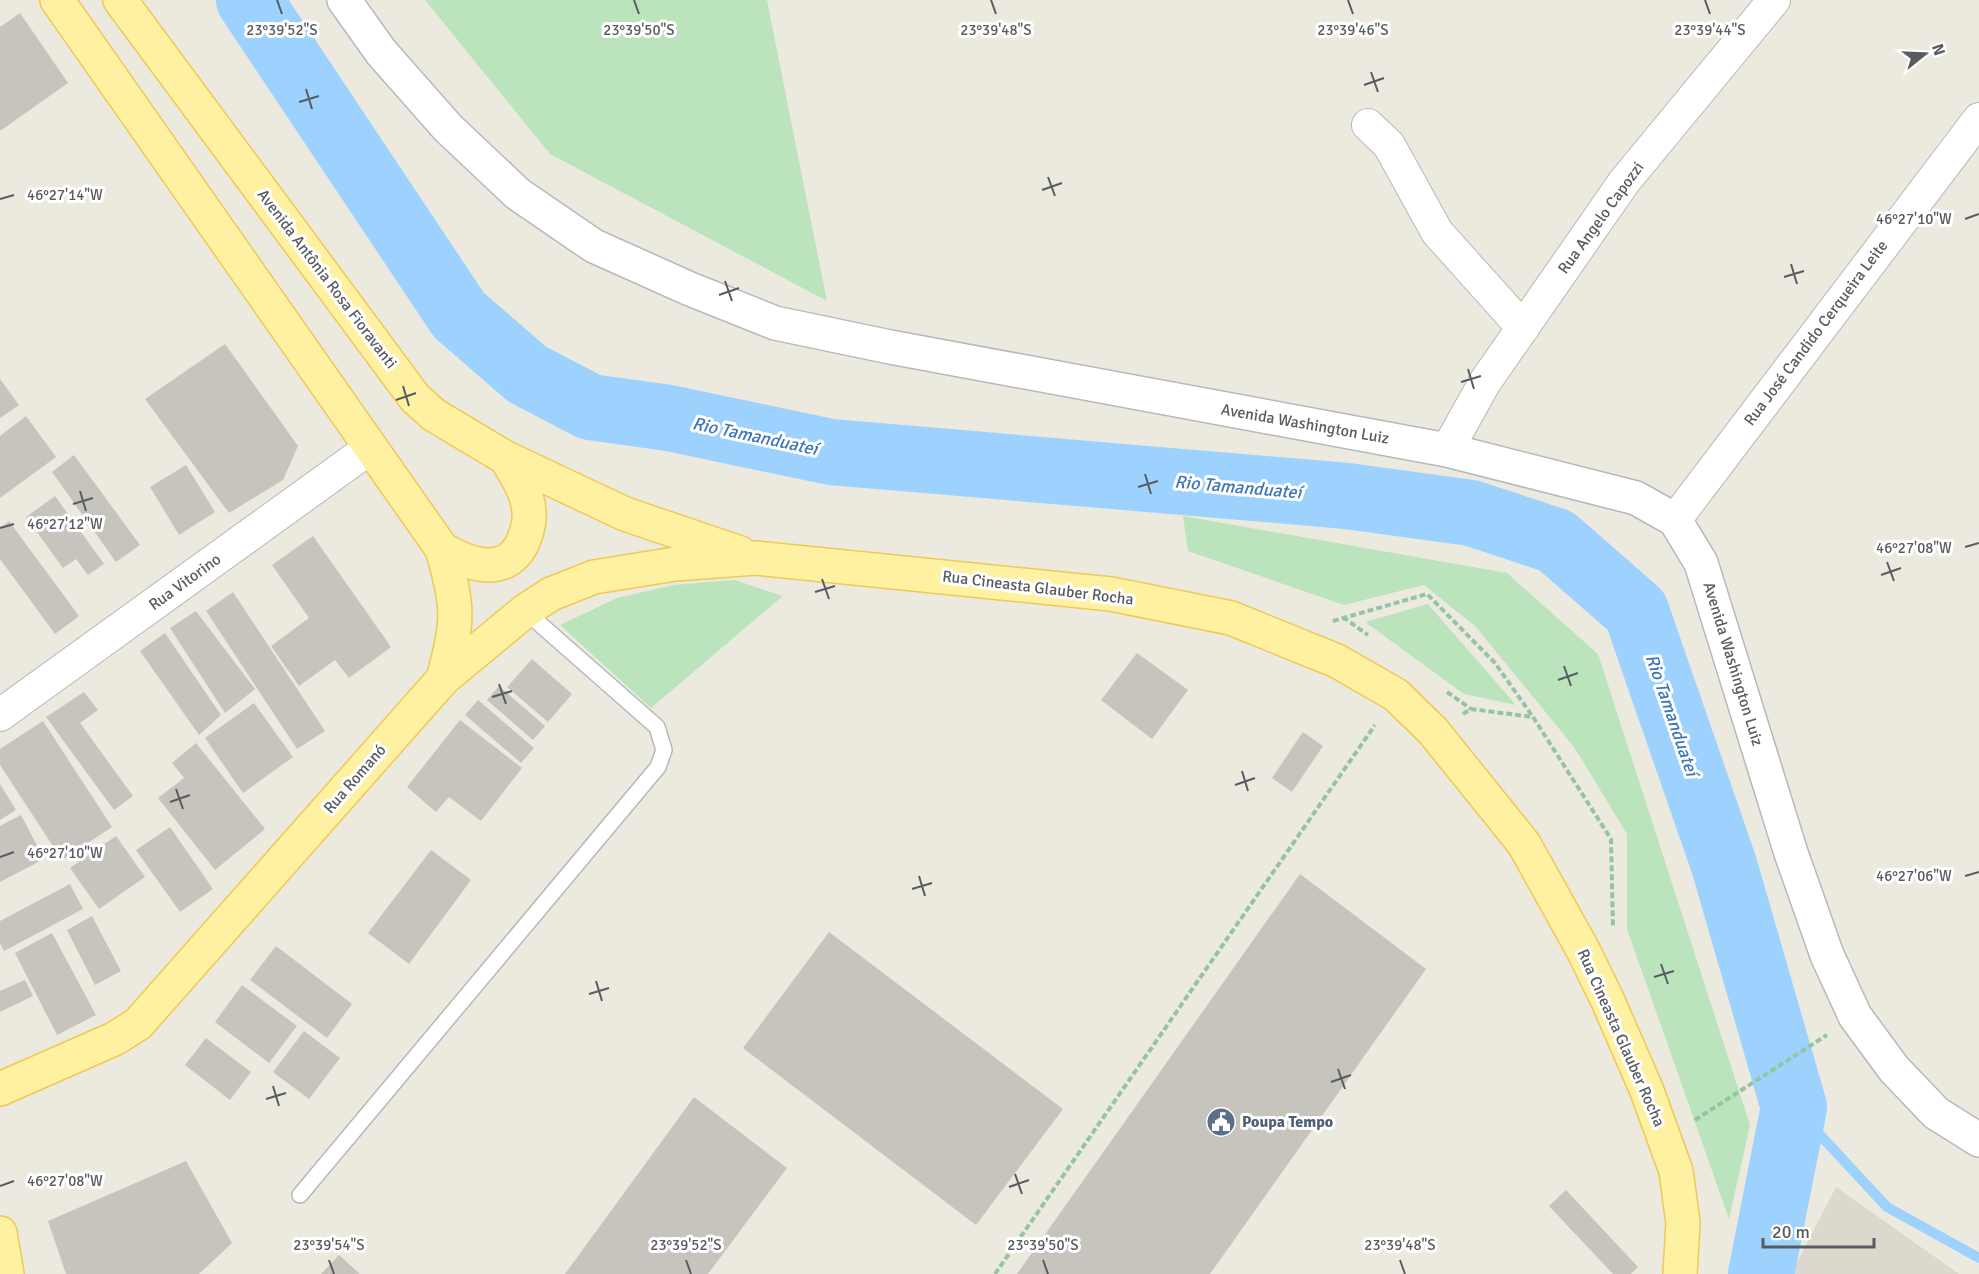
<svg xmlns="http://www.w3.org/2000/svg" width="1979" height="1274" font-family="Signika,sans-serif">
<rect width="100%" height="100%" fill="#ece9df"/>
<path fill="#dcd8ce" d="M 1836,1187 L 1959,1274 L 1791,1274 Z"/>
<path fill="#bbe4bd" d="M 425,0 L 767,0 L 827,301 L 550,154 Z
M 1183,516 L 1507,573 L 1598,654 L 1750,1125 L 1729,1219 L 1627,929 L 1627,834 L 1574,747 L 1476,627 L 1424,585 L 1344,605 L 1188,551 Z
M 734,580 L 783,596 L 651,708 L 560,625 L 617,598 L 674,585 Z
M 1428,604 L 1516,705 L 1464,694 L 1365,622 Z"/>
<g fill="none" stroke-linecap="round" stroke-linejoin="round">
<path stroke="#9dd1fe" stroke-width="10" d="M 1794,1107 L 1887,1207 L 1979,1258"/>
<path stroke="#9dd1fe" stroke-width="66" d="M 249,0 L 459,315 L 527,374 L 590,407 L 669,418 L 831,452 L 1347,496 L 1471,513 L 1556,541 L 1636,611 L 1724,865 L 1794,1107 L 1761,1274"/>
</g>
<path fill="#c6c4bd" d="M 20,13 L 68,83 L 0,131 L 0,27 Z
M 225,344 L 298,446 L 283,480 L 229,513 L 145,399 Z
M 0,379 L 19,405 L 0,418 Z
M 26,416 L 56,457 L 0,498 L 0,436 Z
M 74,455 L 140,545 L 116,562 L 52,472 Z
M 186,465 L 215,512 L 179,535 L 150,487 Z
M 55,496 L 104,564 L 88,575 L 76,559 L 63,568 L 26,517 Z
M 9,521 L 79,616 L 55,634 L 0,559 L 0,528 Z
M 313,536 L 391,647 L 349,678 L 335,660 L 299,686 L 271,646 L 309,618 L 272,565 Z
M 233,592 L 325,731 L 297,749 L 206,611 Z
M 196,611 L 255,689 L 225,713 L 170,628 Z
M 165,633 L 221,715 L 199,735 L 140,651 Z
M 1137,653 L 1188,690 L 1152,739 L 1101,700 Z
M 532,659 L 572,694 L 548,722 L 507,687 Z
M 499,686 L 545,726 L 533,740 L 487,700 Z
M 84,692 L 98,710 L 80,723 L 133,796 L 114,810 L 46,717 Z
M 478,700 L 534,748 L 521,763 L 465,715 Z
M 254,703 L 293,757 L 243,793 L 205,738 Z
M 460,720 L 522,768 L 481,821 L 449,797 L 436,812 L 407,787 Z
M 43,721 L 112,827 L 62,860 L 0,765 L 0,749 Z
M 1303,732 L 1323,746 L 1292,792 L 1272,778 Z
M 196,743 L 265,829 L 215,870 L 158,798 L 184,778 L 172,763 Z
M 0,784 L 16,810 L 0,820 Z
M 21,815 L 44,859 L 0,882 L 0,826 Z
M 170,827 L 213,889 L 180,912 L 136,850 Z
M 116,836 L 145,877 L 99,909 L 70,868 Z
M 431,850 L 471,880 L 409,964 L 368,933 Z
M 1300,874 L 1426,969 L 1210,1274 L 1017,1274 Z
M 70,884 L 83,909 L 4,951 L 0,943 L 0,921 Z
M 92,916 L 121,971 L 95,985 L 67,930 Z
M 829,932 L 1063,1109 L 976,1225 L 743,1048 Z
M 52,933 L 96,1015 L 57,1035 L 15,953 Z
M 276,946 L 352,1004 L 327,1038 L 250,980 Z
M 25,980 L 33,996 L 0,1012 L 0,991 Z
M 242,985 L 297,1026 L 269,1063 L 215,1022 Z
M 304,1031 L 340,1058 L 309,1099 L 273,1072 Z
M 206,1038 L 251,1072 L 230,1100 L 185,1065 Z
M 694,1097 L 787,1168 L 708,1274 L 565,1274 Z
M 186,1161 L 232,1243 L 199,1274 L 66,1274 L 48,1221 Z
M 1566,1190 L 1638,1267 L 1631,1274 L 1613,1274 L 1549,1206 Z
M 339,1255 L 360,1274 L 321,1274 Z"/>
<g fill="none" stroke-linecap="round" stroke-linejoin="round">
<g stroke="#b5b8bd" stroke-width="18">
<path id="lane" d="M 300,1195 L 658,767 L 664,750 L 657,727 L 525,611"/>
</g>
<g stroke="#b5b8bd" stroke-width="34">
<path id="street" d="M 1368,125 L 1389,145 L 1437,232 L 1523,328
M 1447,450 L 1485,382 L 1624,182 L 1774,0
M 1675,520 L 1979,119
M 0,715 L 370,448"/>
</g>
<g stroke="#b5b9bf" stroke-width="36">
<path id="secondary" d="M 344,0 L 381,52 L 448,128 L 518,194 L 594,246 L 690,289 L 775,323 L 890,347 L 1447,450 L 1636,498 L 1675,520 L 1701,563 L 1791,853 L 1827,955 L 1855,1016 L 1894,1069 L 1936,1113 L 1979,1140"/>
</g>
<g stroke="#efc955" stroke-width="36">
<path id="primary" d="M 57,0 L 442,549 C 459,606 459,622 443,679
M 120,0 L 415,398 L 434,415 L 506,458 L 625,514 L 740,553
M 442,549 C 468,564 504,578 522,544 C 526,535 530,523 529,513 C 529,494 515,474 506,458
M 0,1089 L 114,1039 L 138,1024 L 443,679 L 525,611 L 551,594 L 594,577 L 675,564 L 756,558 L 1111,594 L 1231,618 L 1337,661 L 1396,695 L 1433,731 L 1524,844 L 1583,950 L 1607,999 L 1647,1091 L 1676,1171 L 1683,1223 L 1680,1274
M 0,1233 L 7,1274"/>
</g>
<path stroke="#95c4a4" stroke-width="4" stroke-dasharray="6 3" stroke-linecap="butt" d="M 1343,617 L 1368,635
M 1333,621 L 1427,594 L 1495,663 L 1533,717
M 1447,692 L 1471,709
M 1463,714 L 1471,709 L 1533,717 L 1611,839 L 1613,927
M 1695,1120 L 1827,1035
M 995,1274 L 1375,725"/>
<use href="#lane" stroke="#fff" stroke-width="15"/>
<use href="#street" stroke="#fff" stroke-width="32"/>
<use href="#secondary" stroke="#fff" stroke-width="33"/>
<use href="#primary" stroke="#fef2a2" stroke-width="33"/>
</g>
<path fill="none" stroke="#585c61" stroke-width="2" d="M 277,0 L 282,14M 634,0 L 639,14M 991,0 L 996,14M 1348,0 L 1353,14M 1705,0 L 1710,14M 1371,72 L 1378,92M 1364,85 L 1384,78M 306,89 L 312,109M 299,102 L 319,96M 1048,177 L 1055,196M 1042,190 L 1062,183M 0,199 L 14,195M 1965,219 L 1979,214M 1791,264 L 1797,284M 1784,277 L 1804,271M 725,281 L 732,301M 719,295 L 739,288M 1468,369 L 1474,389M 1461,382 L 1481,376M 403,386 L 409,406M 396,400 L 416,393M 1145,474 L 1151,494M 1138,487 L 1158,481M 80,491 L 86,511M 73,504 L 93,498M 0,528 L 14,524M 1965,547 L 1979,543M 1887,562 L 1894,581M 1881,575 L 1901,568M 822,579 L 829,599M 815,592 L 835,586M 1564,666 L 1571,686M 1558,680 L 1578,673M 499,684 L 506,704M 492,697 L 512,691M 1242,771 L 1248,791M 1235,785 L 1255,778M 176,789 L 183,809M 170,802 L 190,795M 0,857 L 14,852M 919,876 L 925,896M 1965,876 L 1979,872M 912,889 L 932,883M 1661,964 L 1668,984M 1654,977 L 1674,971M 596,981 L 602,1001M 589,994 L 609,988M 1338,1069 L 1345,1089M 1331,1082 L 1351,1075M 273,1086 L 279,1106M 266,1099 L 286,1093M 1015,1174 L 1022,1194M 0,1186 L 14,1181M 1009,1187 L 1029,1180M 329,1260 L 334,1274M 686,1260 L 691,1274M 1043,1260 L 1048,1274M 1400,1260 L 1405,1274"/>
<defs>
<g id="civic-disc" transform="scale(1.5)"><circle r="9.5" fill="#5c6f8a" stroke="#fff"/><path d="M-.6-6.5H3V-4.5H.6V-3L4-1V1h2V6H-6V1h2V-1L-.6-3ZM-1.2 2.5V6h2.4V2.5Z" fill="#fff"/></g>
</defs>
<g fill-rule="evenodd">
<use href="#civic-disc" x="1221" y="1122"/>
</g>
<g text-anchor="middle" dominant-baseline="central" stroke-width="6" stroke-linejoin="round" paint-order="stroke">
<g font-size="16" fill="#585c61" stroke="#fff">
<text transform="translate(1601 218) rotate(-54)">Rua Angelo Capozzi</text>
<text transform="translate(327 279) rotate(53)">Avenida Antônia Rosa Fioravanti</text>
<text transform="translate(1816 333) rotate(-53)">Rua José Candido Cerqueira Leite</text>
<text transform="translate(1305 424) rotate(10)">Avenida Washington Luiz</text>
<text transform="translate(185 582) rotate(-36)">Rua Vitorino</text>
<text transform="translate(1038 588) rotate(7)">Rua Cineasta Glauber Rocha</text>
<text transform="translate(1733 664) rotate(73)">Avenida Washington Luiz</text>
<text transform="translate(355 779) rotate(-49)">Rua Romanó</text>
<text transform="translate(1621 1038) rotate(66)">Rua Cineasta Glauber Rocha</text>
</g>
<g font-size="16" font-weight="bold" fill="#4e5e75" stroke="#fff" text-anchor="start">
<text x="1242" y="1122">Poupa Tempo</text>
</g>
<g font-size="18" font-style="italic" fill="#3f76b7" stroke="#fff">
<text transform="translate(755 436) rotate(12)">Rio Tamanduateí</text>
<text transform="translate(1238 487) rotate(5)">Rio Tamanduateí</text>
<text transform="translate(1672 715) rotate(71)">Rio Tamanduateí</text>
</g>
</g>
<g font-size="15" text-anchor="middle" fill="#585c61" stroke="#fff" stroke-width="6" stroke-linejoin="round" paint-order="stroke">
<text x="282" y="35">23°39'52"S</text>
<text x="639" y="35">23°39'50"S</text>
<text x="996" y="35">23°39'48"S</text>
<text x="1353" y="35">23°39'46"S</text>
<text x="1710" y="35">23°39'44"S</text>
<text x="65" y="200">46°27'14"W</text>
<text x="1914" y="224">46°27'10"W</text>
<text x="65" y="529">46°27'12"W</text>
<text x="1914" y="553">46°27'08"W</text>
<text x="65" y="858">46°27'10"W</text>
<text x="1914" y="881">46°27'06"W</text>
<text x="65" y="1186">46°27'08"W</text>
<text x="329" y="1250">23°39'54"S</text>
<text x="1400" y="1250">23°39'48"S</text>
<text x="686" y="1250">23°39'52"S</text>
<text x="1043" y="1250">23°39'50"S</text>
</g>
<g transform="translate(1925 54) rotate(72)" stroke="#ffffff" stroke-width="4.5" paint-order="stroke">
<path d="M0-4.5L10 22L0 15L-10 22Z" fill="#585c61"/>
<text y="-9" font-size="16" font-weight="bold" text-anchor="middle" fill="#585c61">N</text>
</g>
<path d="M1763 1238v9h111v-9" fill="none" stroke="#585c61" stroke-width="3"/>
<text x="1772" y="1238" font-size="18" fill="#585c61" stroke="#ffffff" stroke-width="4.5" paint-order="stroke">20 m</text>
</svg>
